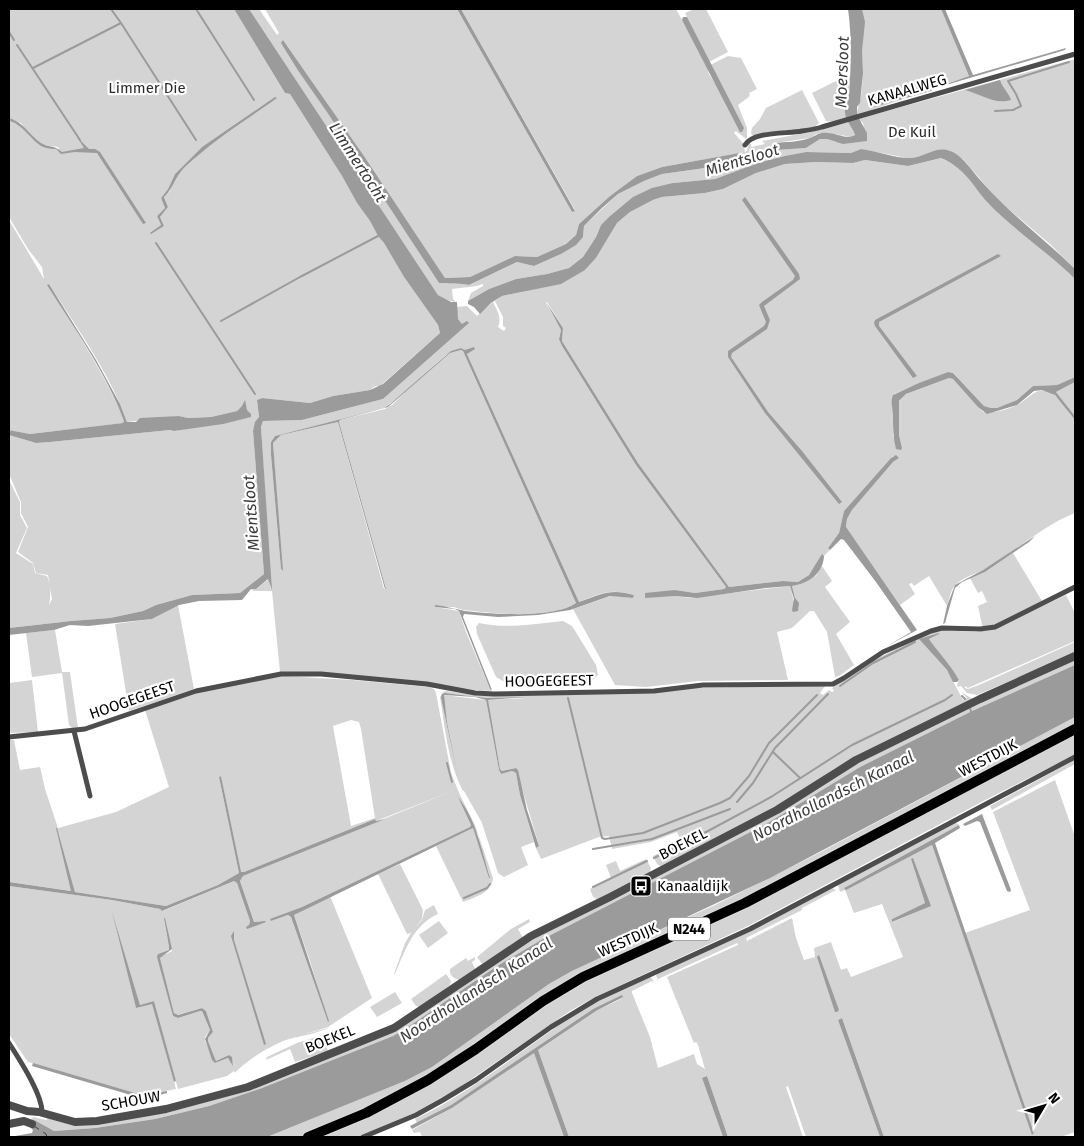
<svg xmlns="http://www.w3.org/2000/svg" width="1084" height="1146" font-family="'Fira Sans',sans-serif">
<rect width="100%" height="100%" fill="#fff"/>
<path fill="#d4d4d4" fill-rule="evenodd" d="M 9,9 L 234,9 L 285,93 L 290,94 L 342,176 L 357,203 L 370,221 L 378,236 L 384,243 L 404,277 L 438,325 L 440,333 L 380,386 L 375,386 L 370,390 L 333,396 L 310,403 L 262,398 L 257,400 L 259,417 L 256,422 L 253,431 L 264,574 L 240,593 L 192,595 L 156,605 L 143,611 L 110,618 L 71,621 L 9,628 L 9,480 L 20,502 L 20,515 L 27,528 L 16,553 L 33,564 L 35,573 L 47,576 C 51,585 51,595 49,605 L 52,599 L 48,575 L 36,573 L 33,563 L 18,552 L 28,527 L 21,513 L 21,502 L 9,474 L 9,435 L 36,443 L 50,442 L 170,430 L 174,431 L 250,417 L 251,415 L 247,410 L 245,404 L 237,411 L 211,417 L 188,418 L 179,416 L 127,422 C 112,377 75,325 49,284 L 48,285 C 75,329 104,373 125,421 L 124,423 L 30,434 L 9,430 L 9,220 L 44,279 L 42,267 L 28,249 L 9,217 L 9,121 C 28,125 34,151 56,149 L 59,152 L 60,151 L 58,147 L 43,145 L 33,137 L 21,123 L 9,119 ZM 276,98 L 203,150 L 180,172 L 169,192 L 164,196 L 168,207 L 160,217 L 164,226 L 151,233 L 161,225 L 157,216 L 165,208 L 161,198 L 168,189 L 175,174 L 202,147 Z
M 249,9 L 259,9 L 277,35 L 279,33 L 265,9 L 457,9 L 572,212 L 575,210 L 461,9 L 676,9 L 706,63 L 709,74 L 744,128 L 710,65 L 728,56 L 741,58 L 757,89 L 749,93 L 750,96 L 738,105 L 747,128 L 747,138 L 746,139 L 736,131 L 734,133 L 743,143 L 745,152 L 747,151 L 749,143 L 751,144 L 751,147 L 765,144 L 762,141 L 811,132 L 849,122 L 855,134 L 852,137 L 829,133 L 816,134 L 810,138 L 775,143 L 776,150 L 806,148 L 820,139 L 827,139 L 836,142 L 867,141 L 863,123 L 858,119 L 1075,59 L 1075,269 L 1051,245 L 998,200 L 963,159 L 941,150 L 916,158 L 907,158 L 861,149 L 851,153 L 806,152 L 768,160 L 715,179 L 673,183 L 601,225 L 596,237 L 583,257 L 569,268 L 547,274 L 516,279 L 489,289 L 468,301 L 471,293 L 483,286 L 483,284 C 472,288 463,287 452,289 L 453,299 L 456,302 L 446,300 L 438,295 ZM 283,40 L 364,156 L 445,278 L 470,277 L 515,256 L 537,257 L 566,244 L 576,235 L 579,224 L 610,196 L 637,176 L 662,167 L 739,153 L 698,169 L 662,174 L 644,181 L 618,194 L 584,226 L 583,237 L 561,254 L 534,266 L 517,262 L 469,285 C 462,283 447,284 439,283 L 327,111 L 299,72 Z
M 694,9 L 706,9 L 728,52 L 709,62 L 685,13 Z
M 862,9 L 941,9 L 969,76 L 857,115 C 857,109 859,106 860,100 C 864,84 862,68 862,52 C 862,37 865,24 862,9 Z
M 850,77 L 849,99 L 845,112 L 847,118 L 834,122 L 826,121 L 812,93 L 836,81 Z
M 802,90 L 819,123 L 815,127 L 753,136 L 751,133 L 752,128 L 760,119 L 766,108 Z
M 941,158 L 960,168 L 988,203 L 1057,262 L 1075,279 L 1075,377 L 1057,385 L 1033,386 L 1017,400 L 997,408 L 991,408 L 984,406 L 953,373 L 948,372 L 894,394 L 893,436 L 902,448 L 899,435 L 897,404 L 906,394 L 949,378 L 953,379 L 983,412 C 995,413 1006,410 1017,405 C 1029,399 1037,384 1052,393 C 1061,399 1068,412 1075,420 L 1075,513 C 1041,526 1016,552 983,570 C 974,575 959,578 953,588 C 950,593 949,601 947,606 L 929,576 L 914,586 L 912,583 L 909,584 L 915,594 L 900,605 L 846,528 L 847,519 L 852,510 L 893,462 L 899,458 L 893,456 L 844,511 L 839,533 L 828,548 L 830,550 L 824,556 L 823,555 L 809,575 L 798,582 L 783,581 L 729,587 L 638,463 L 562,341 L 563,328 L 547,302 L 546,303 L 561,330 L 559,338 L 562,346 L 636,465 L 726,587 L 724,589 L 695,593 L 675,590 L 645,597 L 675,596 L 690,598 L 790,586 L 794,602 L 798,603 L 795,599 L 792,586 L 816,576 L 822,566 L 832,581 L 825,587 L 850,622 L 836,634 L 854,665 L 839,676 L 835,677 L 827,632 L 814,611 L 810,611 L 792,628 L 777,632 L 788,680 L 698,681 L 646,687 L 615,685 L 573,609 L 611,596 L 633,598 L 634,595 C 612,588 600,593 579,602 L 467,354 L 468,352 L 461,348 L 446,355 L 422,376 L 450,353 L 461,350 L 463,351 L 576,603 C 546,621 496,613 463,610 L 454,607 L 435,607 L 459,611 L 466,632 L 490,689 L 492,690 L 491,691 L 456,689 L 280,672 L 272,591 L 254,591 L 251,589 L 256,589 L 269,579 L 271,590 L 261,427 L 263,421 L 302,420 L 383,399 L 469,323 L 462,324 L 458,319 L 456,307 L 467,306 L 477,316 L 493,302 C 497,310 502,318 498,327 L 504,331 L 506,328 L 503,326 L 503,317 L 495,301 L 502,296 L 522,292 L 585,270 L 596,258 L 617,223 L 630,212 L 653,200 L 662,197 L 705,193 L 723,189 L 756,173 L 785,164 L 816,162 L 853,163 L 865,160 L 908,166 ZM 406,391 L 392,405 L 385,409 L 340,420 L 339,422 L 386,589 L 384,589 L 338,422 L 281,435 L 273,443 L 282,571 L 281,569 L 271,455 L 271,442 L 275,436 L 384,408 Z
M 1075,382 L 1075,416 L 1056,392 Z
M 1013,553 L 1042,601 L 994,625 L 984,627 L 982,625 L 978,606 L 987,602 L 982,591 L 978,593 L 970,578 L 985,572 Z
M 1066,595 L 1075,613 L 1075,641 L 968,688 L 965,686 L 965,688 L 968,689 L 979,685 L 1075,642 L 1075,653 L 977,695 L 967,693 L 961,686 L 958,687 L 957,685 L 959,680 C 951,665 939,653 929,639 L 939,634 L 920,640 L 947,670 L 963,700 L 967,698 L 961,692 L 973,699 L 834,769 L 788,801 L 662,867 L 657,864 L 653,856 L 682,842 L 677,832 L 651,842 L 612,849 L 609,836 L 599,837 L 541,859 L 536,848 L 539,846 L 516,768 L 502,771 L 500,769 L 487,700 L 526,698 L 487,698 L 445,693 L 443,694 L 441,698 L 459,782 L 447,722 L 443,695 L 486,700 L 499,770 L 501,774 L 512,771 L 516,773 L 520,795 L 534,842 L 521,847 L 528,865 L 504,877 L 498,873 L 482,823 L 464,791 L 463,791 C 448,763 445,728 440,697 L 443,692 L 446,691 L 482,696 L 693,688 L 826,685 L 820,693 L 823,695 L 829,690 L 832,692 L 834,691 L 832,688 L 872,661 L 918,638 L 940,630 L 977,632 L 995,628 Z
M 178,605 L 194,689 L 129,711 L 115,624 L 152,619 Z
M 563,621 L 572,626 L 577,634 L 596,665 L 598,675 L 593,680 L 514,684 L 503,681 L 496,677 L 477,634 L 476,627 L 479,623 C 506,629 536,624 563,621 Z
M 55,630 L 62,672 L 70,672 L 78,728 L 72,728 L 69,725 L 62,673 L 32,677 L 26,633 Z
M 1075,660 L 1075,665 L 972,711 L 971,709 L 969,710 L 970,712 L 860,767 L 766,824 L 541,940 L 497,966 L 405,1029 L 393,1036 L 262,1088 L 209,1106 L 155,1119 L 95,1128 L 54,1131 L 30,1120 L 33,1117 L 46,1120 L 48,1118 L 66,1123 L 75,1124 L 197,1104 L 379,1037 L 497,960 L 550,929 L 618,895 C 628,893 636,890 643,883 L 745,831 L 853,766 L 969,706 Z
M 283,676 L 352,680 L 429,687 L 434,689 L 436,693 L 451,773 L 460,795 L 475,825 L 493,878 C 492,893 475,897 463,902 L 436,846 L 473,828 L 490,878 L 478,835 L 458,797 L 471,825 L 470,827 L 302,907 L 271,919 L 271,921 L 288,915 L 291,917 L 328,1022 L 310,961 L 294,915 L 330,896 L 372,998 L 328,1027 L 302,1035 L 331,1027 C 317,1033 307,1035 293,1038 C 277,1041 245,1061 235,1073 L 234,1071 L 227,1076 L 178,1089 L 154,1001 L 140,1005 L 114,920 L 136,1008 L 152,1003 L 176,1089 L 142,1095 L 28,1062 L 9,1034 L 9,886 L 112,900 L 160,909 L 163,911 L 234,881 L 237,883 L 250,921 L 249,925 L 264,921 L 254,922 L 240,881 L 243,876 L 455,790 L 376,821 L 375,819 L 244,872 L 240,872 L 221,776 L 219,777 L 239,873 L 218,885 L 166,906 L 75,892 L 57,828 L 72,891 L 9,882 L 9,740 L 14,740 L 20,770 L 40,767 L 45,789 L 58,828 L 116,812 L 169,787 L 145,710 L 199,692 ZM 351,720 L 359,722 L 361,729 L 375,818 L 351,826 L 333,726 ZM 164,919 L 172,951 L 162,956 L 160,958 L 174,1013 L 177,1015 L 202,1008 L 206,1011 L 213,1032 L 208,1038 L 208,1041 L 216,1061 L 229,1055 L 234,1065 L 228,1058 L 215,1063 L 205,1041 L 205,1037 L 210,1030 L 202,1011 L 200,1011 L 178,1018 L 173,1016 L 158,954 L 169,950 L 169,947 Z
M 32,680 L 38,732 L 9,733 L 9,683 Z
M 1075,717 L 1075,725 L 744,900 L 619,957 L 427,1078 L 338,1123 L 300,1137 L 267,1137 L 405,1081 L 432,1067 L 549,984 L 572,971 L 612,951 L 715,905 L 817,854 Z
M 1075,732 L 1075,755 L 991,797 L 748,926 L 595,997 L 570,1011 L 460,1087 L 414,1113 L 357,1137 L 316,1137 L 344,1126 L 584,980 Z
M 1075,760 L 1075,764 L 992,810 L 990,806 Z
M 1055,780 L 1075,837 L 1075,1132 L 1060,1137 L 884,1137 L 842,1018 L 838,1020 L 880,1137 L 806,1137 L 788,1086 L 786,1087 L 803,1137 L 728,1137 L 707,1076 L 702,1078 L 723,1137 L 569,1137 L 538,1050 L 596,1011 L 623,998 L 593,1009 L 451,1105 L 417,1123 L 415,1119 C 472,1092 520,1051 571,1017 C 596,1000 623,989 649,977 L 652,978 L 654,983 L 652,981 L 632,991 L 632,993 L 650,1037 L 658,1068 L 694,1054 L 697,1064 L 705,1069 L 698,1045 L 696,1042 L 694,1043 L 667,977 L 738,945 L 737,943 L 658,979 L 658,981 L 656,975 L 660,972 L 832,888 L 836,890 L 802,908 L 802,910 L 746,938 L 747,941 L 792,918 L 796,938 L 804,960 L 815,957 L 814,948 L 831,942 L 841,970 L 847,968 L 851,977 L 903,957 L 882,904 L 854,913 L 845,890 L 840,892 L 838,885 L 955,822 L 959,825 L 844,888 L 867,879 L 932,845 L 1033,1134 L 1034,1133 L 965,933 L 1030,910 L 993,812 ZM 911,859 L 930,906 L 893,922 L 892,919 L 925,903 Z
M 646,859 L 651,868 L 650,872 L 597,899 L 593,897 L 590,889 L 611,878 L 606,865 L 616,861 L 620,871 Z
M 400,864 L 423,910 L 422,919 L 414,929 L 422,920 L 425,910 L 434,905 L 438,914 C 413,925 405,951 395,974 L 394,974 L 405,943 L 411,933 L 407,934 L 378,874 Z
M 529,919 L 530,922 L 518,929 L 523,938 L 482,964 L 477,957 L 511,929 Z
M 439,921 L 448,933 L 428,948 L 419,935 Z
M 475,957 L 475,960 L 472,962 L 475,969 L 459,980 C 454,979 449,975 450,969 L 466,958 L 468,961 Z
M 446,974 L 451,981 L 450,985 L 420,1007 L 416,1006 L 411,999 Z
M 395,992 L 402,1003 L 377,1017 L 370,1007 Z
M 322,1035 L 328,1051 L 326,1052 L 295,1062 L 290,1049 L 266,1060 L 267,1057 L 297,1043 Z
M 534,1052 L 564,1137 L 422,1137 L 420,1132 L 414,1133 L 412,1130 L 452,1108 Z"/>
<path fill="#9b9b9b" d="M 234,9 L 249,9 L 438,295 L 451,302 L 457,302 L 458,319 L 462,324 L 467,321 L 469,323 L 383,399 L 302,420 L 263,421 L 261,427 L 272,590 L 268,579 L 256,589 L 251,589 L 242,600 L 199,601 L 179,605 L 152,619 L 88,626 L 70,625 L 54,630 L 9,635 L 9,628 L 71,621 L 110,618 L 143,611 L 156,605 L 192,595 L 240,593 L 264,574 L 253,431 L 255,422 L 259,417 L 257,400 L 262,398 L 310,403 L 333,396 L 370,390 L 383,384 L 440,333 L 438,325 L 404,277 L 384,243 L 378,236 L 370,221 L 357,203 L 342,176 L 290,94 L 285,93 Z
M 457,9 L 461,9 L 575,211 L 572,212 Z
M 848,9 L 862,9 L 865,22 L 862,51 L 863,73 L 860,103 L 857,107 L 857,115 L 867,133 L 867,141 L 843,144 L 827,139 L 820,139 L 806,148 L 776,150 L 774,143 C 785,142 800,142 810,138 C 817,135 820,132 828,133 C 837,133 846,140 855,135 C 853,127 844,120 845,110 C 845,105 848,101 849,95 C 851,67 852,37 848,9 Z
M 941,9 L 945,9 L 973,75 L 1066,48 L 1065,50 L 929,90 L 969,76 Z
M 683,17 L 687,17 L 744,128 L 742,132 L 740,132 L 682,20 Z
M 283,40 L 364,156 L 445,278 L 470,277 L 515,256 L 537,257 L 566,244 L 576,235 L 579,224 L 610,196 L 637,176 L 662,167 L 739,153 L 741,158 L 731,162 L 698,169 L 662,174 L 644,181 L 618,194 L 602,208 L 584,226 L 583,237 L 576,245 L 561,254 L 534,266 L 517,262 L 469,285 C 462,283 447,284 439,283 L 327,112 L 299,72 L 281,43 Z
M 1000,80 C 1002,87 1010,95 1011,100 C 994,105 981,94 965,90 Z
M 275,97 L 277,98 L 270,103 C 240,124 210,143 184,168 C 175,177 173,189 164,197 L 168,207 L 160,217 L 164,226 L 151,234 L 150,233 L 161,225 L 157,216 L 165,208 L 161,198 L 168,189 L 175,174 L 202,147 Z
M 9,118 C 25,123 28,134 41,143 C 49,148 53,144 62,152 L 84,148 L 77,137 L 89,149 L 95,149 L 100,152 L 146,223 L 143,224 L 97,153 L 75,152 L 61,154 L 56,149 C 33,151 29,126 9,121 Z
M 861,149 C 877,151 894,158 910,158 C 923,158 934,147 947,150 C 963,154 972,172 983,183 C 1011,215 1045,239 1075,269 L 1075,279 C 1048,252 1015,231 988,203 C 971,184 966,169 941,158 L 908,166 L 865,160 L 853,163 L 816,162 L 785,164 L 756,173 L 723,189 L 705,193 L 662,197 L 653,200 L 630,212 L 617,223 L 596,258 L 585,270 L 561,284 L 502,296 L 491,303 L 480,314 L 474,307 L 468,304 L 468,301 L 489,289 L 516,279 L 547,274 L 569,268 L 583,257 L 596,237 L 601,225 L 609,217 L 633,197 L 652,188 L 673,183 L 715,179 L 761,162 L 785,156 L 806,152 L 851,153 Z
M 745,197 L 799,274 L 800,279 L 764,306 L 770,320 L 767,329 L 732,353 L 731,357 L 768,412 L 802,451 L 842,502 L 839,504 L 765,413 L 728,357 L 728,351 L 764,326 L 766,322 L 759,305 L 762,302 L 793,280 L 795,276 L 742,200 Z
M 998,254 L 1001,256 L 879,322 L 879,326 L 917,376 L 913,378 L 875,326 L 874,323 L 875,320 Z
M 49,284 L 96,360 L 120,404 L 127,422 L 136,422 L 140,418 L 179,416 L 188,418 L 211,417 L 237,411 L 242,406 L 245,400 L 247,410 L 251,414 L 251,417 L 223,424 L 174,431 L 170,430 L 50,442 L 36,443 L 9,435 L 9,430 L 30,434 L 123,423 L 124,421 C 106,372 74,328 47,285 Z
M 546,302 L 563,328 L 562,341 L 638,463 L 729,587 L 783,581 L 798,582 L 809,575 L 822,554 L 824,556 C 823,574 809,583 792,586 L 795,598 L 799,603 L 798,611 L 793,612 L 792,610 L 794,599 L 790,586 L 766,588 L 697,598 L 675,596 L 645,598 L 645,593 L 675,590 L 695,593 L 724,589 L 726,587 L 636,465 L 562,346 L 559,339 L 561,330 Z
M 474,347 L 475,349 L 467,354 L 579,602 C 601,594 611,588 634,595 L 633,598 L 610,596 L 570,610 L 538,615 L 498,617 L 464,614 L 463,617 L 492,690 L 490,689 L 459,611 L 455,609 L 435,607 L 435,605 C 445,606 455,609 465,611 C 493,614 552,619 576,603 L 463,351 L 461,350 L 450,353 L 388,407 L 340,420 L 339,422 L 386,589 L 385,589 L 338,422 L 281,435 L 273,443 L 283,571 L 281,569 L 271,455 L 271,442 L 275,436 L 384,408 L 390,404 L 451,351 L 461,348 L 465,350 Z
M 948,372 L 953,373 L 984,406 L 991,408 L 997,408 L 1017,400 L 1033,386 L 1057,385 L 1075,377 L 1075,382 L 1056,392 L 1075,416 L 1075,420 L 1055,395 L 1042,390 L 1034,391 L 1017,405 L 987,414 L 978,407 L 953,379 L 949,378 L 906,394 L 899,401 L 899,435 L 902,448 L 901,450 L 896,449 C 893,438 893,427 893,416 C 893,408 890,403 893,395 L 919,383 Z
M 896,455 L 899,458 L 893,462 L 852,510 L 847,519 L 846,527 L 917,630 L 887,646 L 911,632 L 876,582 L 844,540 L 841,539 L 830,550 L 828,548 L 839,533 L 844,511 L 891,458 Z
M 1035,536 L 1029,542 L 985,572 L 962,582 L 955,588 L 945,623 L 943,624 L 947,606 L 955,585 L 983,570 Z
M 939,633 L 939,634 L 929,639 C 939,653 951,665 959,680 L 957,682 L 953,682 L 947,670 L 919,639 Z
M 1075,665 L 1075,717 L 770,878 L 572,971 L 549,984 L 432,1067 L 405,1081 L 267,1137 L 9,1137 L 32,1133 L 33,1130 L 30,1127 L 34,1120 L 54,1131 L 95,1128 L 155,1119 L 209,1106 L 262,1088 L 393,1036 L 405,1029 L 497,966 L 541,940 L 766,824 L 860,767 L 970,712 L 969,709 L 971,708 L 972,711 Z
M 445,693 L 487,698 L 526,697 L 488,700 L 500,769 L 502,771 L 516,768 L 518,770 L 527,810 L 539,846 L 536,848 L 520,795 L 516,773 L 512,771 L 501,774 L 499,770 L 486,700 L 475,697 L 444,695 L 447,722 L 459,782 L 441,698 L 442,694 Z
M 221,776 L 241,872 L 244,872 L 375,819 L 376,821 L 385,819 L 243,876 L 240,881 L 254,922 L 265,921 L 266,922 L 247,929 L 246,927 L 249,925 L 250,921 L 237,883 L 234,881 L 162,911 L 160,909 L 112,900 L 9,886 L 9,882 L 71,891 L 56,828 L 57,828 L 75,892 L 166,906 L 218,885 L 239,873 L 219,777 Z
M 458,797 C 476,820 482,850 490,878 L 489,878 L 473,828 L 294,915 L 329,1021 L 328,1022 L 291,917 L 288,915 L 271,921 L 270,919 L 302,907 L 470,827 L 471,825 Z
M 982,814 L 1011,890 L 1010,892 L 1007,891 L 980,822 L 977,821 L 965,826 L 963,824 Z
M 959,825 L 960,828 L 935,843 L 1034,1133 L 1032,1135 L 932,845 L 846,890 L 844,888 Z
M 913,858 L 931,906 L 892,922 L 892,919 L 925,903 L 911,859 Z
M 112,912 L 140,1005 L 154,1001 L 176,1081 L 174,1082 L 152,1004 L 136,1008 Z
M 164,918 L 165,918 L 172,949 L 160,958 L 174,1013 L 178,1015 L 202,1008 L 206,1011 L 213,1032 L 208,1038 L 208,1041 L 216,1061 L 229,1055 L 232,1057 L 233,1066 L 228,1058 L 215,1063 L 212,1060 L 205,1039 L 210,1030 L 202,1011 L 200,1011 L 178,1018 L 173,1016 L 157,957 L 158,954 L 169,950 L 169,947 Z
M 234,931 L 234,940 L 266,1044 L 264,1045 L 231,936 Z
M 819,955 L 839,1010 L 837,1012 L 835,1012 L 817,957 Z
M 622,995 L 623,997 L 596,1011 L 538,1050 L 569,1137 L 564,1137 L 534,1053 L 452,1108 L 412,1129 L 410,1126 L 451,1105 L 593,1009 Z
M 842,1018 L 884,1137 L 880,1137 L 838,1020 Z
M 33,1063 L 142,1095 L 167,1091 L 167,1093 L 149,1098 L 141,1098 L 32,1066 Z
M 707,1076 L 728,1137 L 723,1137 L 702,1078 Z"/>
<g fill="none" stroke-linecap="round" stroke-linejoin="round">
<path stroke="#9b9b9b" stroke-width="2" d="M 196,9 L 254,100
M 121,23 L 196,140
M 9,32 L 14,40
M 17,45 L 80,140
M 33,68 L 121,23 L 111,9
M 873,106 L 931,90
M 995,111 L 1013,110 L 1021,106 L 1016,94 L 1008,81 L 1069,62
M 156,243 L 255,394
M 221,321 L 300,277 L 378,236
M 840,686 L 873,663 L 915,642
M 962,696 L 965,699
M 568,698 L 602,838 L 605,839 L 643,833 L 720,803 L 730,798 L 749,776 L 769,743 L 817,695
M 773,752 L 800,778
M 447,763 L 452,782
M 737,802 L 753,783 L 775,748 L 828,694
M 593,849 L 652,839 L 730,809
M 654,858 L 708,831 L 771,797 L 852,745 L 945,700 L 952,695
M 593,887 L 647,861
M 464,898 L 487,888 L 490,884"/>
<path stroke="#3c3c3c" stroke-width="1" stroke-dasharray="6 5" stroke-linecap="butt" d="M 34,1126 L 46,1134 L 47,1137"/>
<g stroke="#dbdbdb" stroke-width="12">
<path id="primary" d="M 308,1137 L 366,1113 L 428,1080 L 476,1049 L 543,1001 L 583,977 L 745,903 L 1075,729"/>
</g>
<path stroke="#4d4d4d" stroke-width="5" d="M 745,145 C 753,131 788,134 802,131 C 809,130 816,129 822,127 L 1075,54
M 74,731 L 90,796
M 9,737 L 85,729 L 196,691 L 281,674 L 321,674 L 427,684 L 475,693 L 494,694 L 654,691 L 703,685 L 833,684 L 844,678 L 883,652 L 931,631 L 942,628 L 980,629 L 995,627 L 1075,587
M 9,1043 C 19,1059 43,1095 42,1113
M 363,1137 L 416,1115 L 443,1100 L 476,1080 L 551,1027 L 597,999 L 750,929 L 1075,757"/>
<path stroke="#4d4d4d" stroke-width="8" d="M 9,1105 L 27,1111 L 39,1112 L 75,1122 L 97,1121 L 166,1109 L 248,1087 L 394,1028 L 531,936 L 610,897 L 777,810 L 856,760 L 980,699 L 1075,656
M 9,1124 L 24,1121 L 32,1124"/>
<use href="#primary" stroke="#000" stroke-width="10"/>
</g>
<defs>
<g id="bus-square" transform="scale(1.125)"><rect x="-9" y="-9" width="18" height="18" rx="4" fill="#000" stroke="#fff"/><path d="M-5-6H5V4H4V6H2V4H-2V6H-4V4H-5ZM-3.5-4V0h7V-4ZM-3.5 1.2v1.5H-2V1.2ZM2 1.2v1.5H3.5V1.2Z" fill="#fff"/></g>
</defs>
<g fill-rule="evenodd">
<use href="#bus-square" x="641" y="886"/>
</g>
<g text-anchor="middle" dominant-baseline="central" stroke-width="4.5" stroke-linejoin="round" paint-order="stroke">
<rect fill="#fff" stroke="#4c4c4c" stroke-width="1" x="668" y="917.5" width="42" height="23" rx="4"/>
<g font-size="14" font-weight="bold" fill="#000">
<text x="689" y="929">N244</text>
</g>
<g font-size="15" fill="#2b2b2b" stroke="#fff">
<text x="147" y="88">Limmer Die</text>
<text x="912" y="132">De Kuil</text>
</g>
<g font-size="15" fill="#000" stroke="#fff">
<text transform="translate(907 90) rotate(-16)">KANAALWEG</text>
<text transform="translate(549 681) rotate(-1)">HOOGEGEEST</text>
<text transform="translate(132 700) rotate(-19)">HOOGEGEEST</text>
<text transform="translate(988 758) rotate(-28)">WESTDIJK</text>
<text transform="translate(683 844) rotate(-27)">BOEKEL</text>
<text transform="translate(628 940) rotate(-24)">WESTDIJK</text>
<text transform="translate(330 1039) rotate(-22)">BOEKEL</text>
<text transform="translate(131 1101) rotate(-10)">SCHOUW</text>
</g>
<g font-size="15" fill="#000" stroke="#fff" text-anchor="start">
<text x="657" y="886">Kanaaldijk</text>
</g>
<g font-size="16" font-style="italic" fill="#3c3c3c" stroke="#fff">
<text transform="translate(842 72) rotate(-88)">Moersloot</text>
<text transform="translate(742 160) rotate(-17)">Mientsloot</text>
<text transform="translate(358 162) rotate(57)">Limmertocht</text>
<text transform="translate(251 513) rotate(-94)">Mientsloot</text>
<text transform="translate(833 796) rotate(-27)">Noordhollandsch Kanaal</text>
<text transform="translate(476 990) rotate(-33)">Noordhollandsch Kanaal</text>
</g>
</g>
<rect width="1084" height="1146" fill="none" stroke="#000000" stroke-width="20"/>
<g transform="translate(1044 1106) rotate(52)" stroke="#ffffff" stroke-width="4" paint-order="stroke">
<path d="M0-4L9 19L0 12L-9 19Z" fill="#000000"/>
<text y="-8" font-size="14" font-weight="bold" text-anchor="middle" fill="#000000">N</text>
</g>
</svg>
